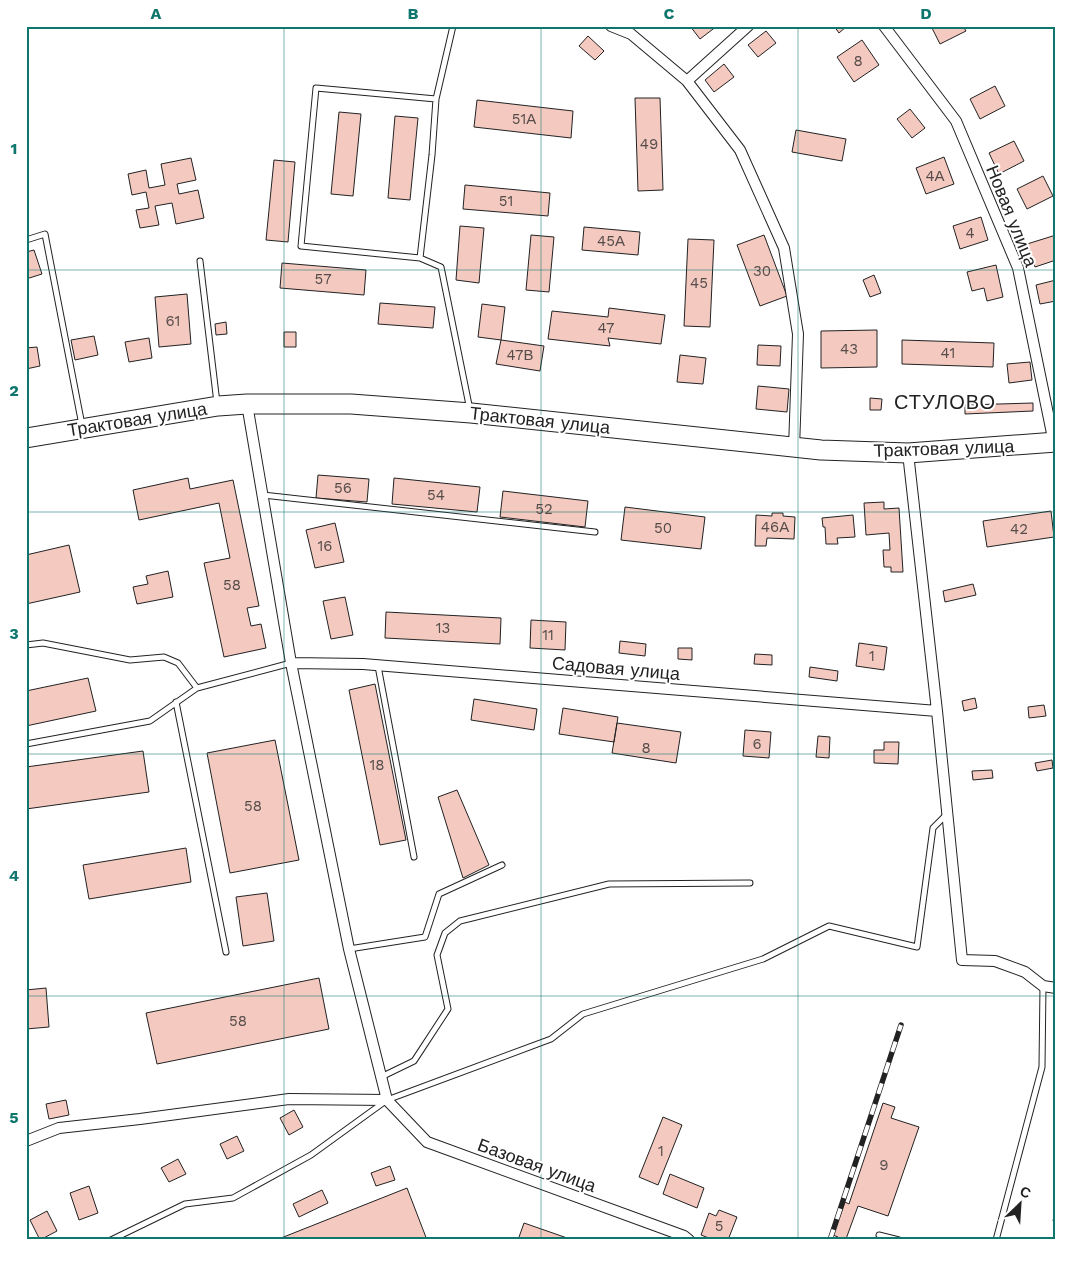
<svg xmlns="http://www.w3.org/2000/svg" width="1082" height="1266" font-family="'Work Sans',sans-serif">
<rect width="100%" height="100%" fill="#fff"/>
<path fill="#f3c9c0" stroke="#222" d="M 690,26 L 717,26 L 700,39 Z
M 834,26 L 847,26 L 839,33 Z
M 931,26 L 963,26 L 966,31 L 940,44 Z
M 766,31 L 776,43 L 758,57 L 748,45 Z
M 588,36 L 604,51 L 595,60 L 579,46 Z
M 862,40 L 879,65 L 854,82 L 837,57 Z
M 724,64 L 734,77 L 714,92 L 705,80 Z
M 995,86 L 1005,106 L 980,119 L 970,99 Z
M 635,98 L 660,98 L 663,190 L 638,191 Z
M 477,100 L 573,111 L 571,138 L 474,127 Z
M 910,109 L 925,128 L 912,138 L 897,119 Z
M 339,112 L 361,114 L 353,196 L 331,194 Z
M 395,116 L 418,118 L 410,200 L 388,198 Z
M 796,130 L 846,139 L 842,161 L 792,152 Z
M 1014,141 L 1024,161 L 999,174 L 989,153 Z
M 944,157 L 954,184 L 926,194 L 916,168 Z
M 191,158 L 196,180 L 177,184 L 179,194 L 198,190 L 204,218 L 176,224 L 172,203 L 155,206 L 159,225 L 140,228 L 136,210 L 149,208 L 146,192 L 132,195 L 128,174 L 146,170 L 149,188 L 165,185 L 161,164 Z
M 274,160 L 295,162 L 288,242 L 266,240 Z
M 1043,176 L 1053,196 L 1027,209 L 1017,189 Z
M 465,185 L 550,193 L 548,216 L 463,209 Z
M 981,217 L 988,240 L 960,249 L 953,226 Z
M 460,226 L 484,228 L 479,283 L 456,280 Z
M 584,227 L 640,232 L 638,255 L 582,250 Z
M 531,235 L 554,237 L 549,292 L 526,290 Z
M 764,235 L 787,296 L 760,306 L 737,245 Z
M 1056,235 L 1056,260 L 1035,267 L 1027,244 Z
M 688,239 L 714,240 L 710,327 L 684,326 Z
M 34,250 L 42,274 L 26,279 L 26,252 Z
M 282,263 L 366,270 L 364,295 L 280,288 Z
M 996,265 L 1003,297 L 987,301 L 984,288 L 972,291 L 967,272 Z
M 874,275 L 881,293 L 870,297 L 863,280 Z
M 1056,280 L 1056,301 L 1040,304 L 1036,285 Z
M 187,294 L 191,344 L 159,347 L 155,297 Z
M 380,303 L 435,307 L 433,328 L 378,324 Z
M 482,304 L 505,307 L 501,340 L 478,337 Z
M 609,308 L 665,315 L 661,344 L 608,338 L 610,346 L 548,339 L 552,311 L 608,317 Z
M 226,322 L 227,334 L 216,335 L 215,324 Z
M 877,330 L 877,367 L 821,368 L 821,331 Z
M 284,332 L 296,332 L 296,347 L 284,347 Z
M 94,336 L 98,355 L 75,360 L 71,340 Z
M 149,338 L 152,358 L 129,362 L 125,342 Z
M 501,340 L 544,346 L 540,371 L 496,364 Z
M 902,340 L 994,343 L 993,367 L 902,364 Z
M 758,345 L 781,346 L 780,366 L 757,365 Z
M 37,347 L 40,366 L 26,369 L 26,348 Z
M 680,355 L 706,358 L 703,384 L 677,382 Z
M 1030,362 L 1032,380 L 1009,383 L 1007,364 Z
M 758,386 L 789,389 L 787,412 L 756,409 Z
M 870,398 L 882,399 L 881,410 L 870,410 Z
M 1033,403 L 1033,411 L 965,414 L 965,405 Z
M 318,475 L 369,479 L 367,502 L 316,498 Z
M 188,478 L 190,489 L 233,480 L 259,606 L 247,608 L 251,626 L 261,624 L 266,648 L 224,657 L 204,563 L 230,558 L 219,503 L 139,520 L 133,490 Z
M 394,478 L 480,487 L 477,512 L 392,504 Z
M 503,491 L 588,501 L 585,527 L 500,517 Z
M 884,502 L 884,509 L 899,508 L 903,572 L 891,572 L 891,567 L 884,567 L 883,550 L 890,550 L 889,533 L 866,535 L 864,503 Z
M 625,507 L 705,517 L 701,549 L 621,540 Z
M 1051,511 L 1054,537 L 987,547 L 983,521 Z
M 772,513 L 783,513 L 783,516 L 795,517 L 794,539 L 767,538 L 766,546 L 755,546 L 756,515 L 772,516 Z
M 853,515 L 855,537 L 837,538 L 838,544 L 826,544 L 825,527 L 823,527 L 822,518 Z
M 335,523 L 344,562 L 315,568 L 306,530 Z
M 69,545 L 80,592 L 26,604 L 26,555 Z
M 168,571 L 173,597 L 137,604 L 133,587 L 148,584 L 146,576 Z
M 973,584 L 976,595 L 945,602 L 943,591 Z
M 345,597 L 353,635 L 331,639 L 323,601 Z
M 386,612 L 501,618 L 500,644 L 385,638 Z
M 531,620 L 566,622 L 565,650 L 530,648 Z
M 620,641 L 646,644 L 645,656 L 619,653 Z
M 859,643 L 887,647 L 884,670 L 856,666 Z
M 678,648 L 692,648 L 692,660 L 678,659 Z
M 755,654 L 772,655 L 772,665 L 754,664 Z
M 810,667 L 838,671 L 837,681 L 809,677 Z
M 88,678 L 96,711 L 26,726 L 26,691 Z
M 375,684 L 406,840 L 380,845 L 349,690 Z
M 975,698 L 977,708 L 964,711 L 962,701 Z
M 474,699 L 537,709 L 534,730 L 471,720 Z
M 1044,705 L 1046,716 L 1029,718 L 1028,707 Z
M 563,708 L 618,717 L 614,742 L 559,734 Z
M 617,723 L 681,732 L 676,763 L 612,753 Z
M 745,730 L 771,732 L 769,758 L 743,756 Z
M 818,736 L 830,737 L 829,758 L 816,757 Z
M 275,740 L 299,860 L 230,873 L 207,753 Z
M 884,742 L 899,742 L 898,764 L 874,763 L 874,750 L 884,750 Z
M 143,751 L 149,792 L 26,809 L 26,767 Z
M 1052,760 L 1053,768 L 1037,771 L 1035,763 Z
M 992,770 L 993,778 L 973,780 L 972,771 Z
M 457,790 L 489,865 L 463,878 L 438,797 Z
M 186,848 L 191,882 L 89,899 L 83,865 Z
M 267,893 L 274,941 L 243,946 L 236,897 Z
M 319,978 L 329,1029 L 157,1064 L 146,1013 Z
M 46,988 L 49,1027 L 26,1029 L 26,990 Z
M 66,1100 L 69,1115 L 49,1119 L 46,1104 Z
M 883,1103 L 895,1107 L 891,1118 L 919,1127 L 888,1216 L 858,1206 L 846,1239 L 847,1240 L 837,1240 L 838,1237 L 833,1235 L 845,1202 L 849,1204 Z
M 294,1110 L 303,1127 L 289,1135 L 280,1118 Z
M 663,1117 L 682,1125 L 658,1185 L 639,1177 Z
M 237,1136 L 244,1151 L 227,1159 L 220,1144 Z
M 178,1159 L 186,1174 L 169,1182 L 161,1168 Z
M 390,1166 L 395,1180 L 376,1186 L 371,1173 Z
M 670,1174 L 704,1188 L 697,1208 L 663,1194 Z
M 89,1186 L 98,1213 L 79,1220 L 70,1193 Z
M 407,1188 L 427,1240 L 276,1240 Z
M 322,1190 L 328,1203 L 299,1217 L 293,1204 Z
M 1056,1206 L 1056,1222 L 1053,1221 Z
M 719,1210 L 737,1217 L 728,1240 L 714,1240 L 701,1235 L 709,1213 L 716,1216 Z
M 47,1211 L 57,1231 L 40,1240 L 30,1220 Z
M 524,1223 L 570,1239 L 569,1240 L 518,1240 Z"/>
<g fill="none" stroke-linecap="round" stroke-linejoin="round">
<g stroke="#222" stroke-width="7">
<path id="lane" d="M 436,99 L 453,26
M 26,240 L 45,234 L 82,425
M 420,258 L 432,155 L 436,99 L 316,88 L 301,246 L 420,258 L 441,267 L 470,410
M 200,261 L 217,403
M 263,495 L 595,532
M 26,645 L 43,643 L 130,660 L 164,657 L 178,663 L 197,688 L 291,663
M 378,666 L 414,857
M 176,702 L 226,952
M 26,744 L 150,721 L 197,688
M 349,949 L 425,937 L 439,894 L 502,865
M 381,1077 L 414,1061 L 448,1009 L 437,955 L 445,933 L 460,921 L 609,884 L 750,883
M 879,1235 L 899,1240
M 111,1240 L 185,1204 L 233,1198 L 311,1155 L 387,1100 L 551,1039 L 583,1014 L 763,959 L 829,926 L 917,947 L 933,828 L 947,814
M 996,1240 L 1042,1067 L 1043,986"/>
</g>
<g stroke="#222" stroke-width="12">
<path id="street" d="M 611,26 L 631,34 L 687,81 L 740,150 L 784,248 L 798,334 L 794,448
M 884,26 L 956,121 L 1018,268 L 1054,443
M 687,81 L 748,26
M 247,404 L 291,663 L 349,949 L 387,1100 L 427,1142 L 684,1236 L 689,1240
M 908,453 L 937,711 L 962,960 L 995,961 L 1025,972 L 1043,986 L 1056,988
M 291,663 L 363,664 L 937,711
M 26,1141 L 59,1128 L 140,1119 L 289,1099 L 387,1100"/>
</g>
<g stroke="#222" stroke-width="21">
<path id="highway" d="M 26,438 L 218,406 L 247,404 L 351,404 L 471,413 L 821,450 L 908,453 L 1056,442"/>
</g>
<use href="#lane" stroke="#fff" stroke-width="5"/>
<use href="#street" stroke="#fff" stroke-width="10"/>
<use href="#highway" stroke="#fff" stroke-width="19"/>
<g stroke="#222" stroke-width="5.5">
<path id="rail" d="M 830,1240 L 901,1025"/>
</g>
<use href="#rail" stroke="#fff" stroke-width="4" stroke-dasharray="11" stroke-linecap="butt"/>
</g>
<path fill="none" stroke="#0f766e" stroke-width="1" stroke-opacity="0.55" d="M 284,26 L 284,1240M 541,26 L 541,1240M 798,26 L 798,1240M 26,270 L 1056,270M 26,512 L 1056,512M 26,754 L 1056,754M 26,996 L 1056,996"/>
<g text-anchor="middle" dominant-baseline="central" stroke-width="4" stroke-linejoin="round" paint-order="stroke">
<g font-size="15" fill="#564c4a">
<text x="858" y="61">8</text>
<text x="524" y="119">51А</text>
<text x="649" y="144">49</text>
<text x="935" y="176">4А</text>
<text x="506" y="201">51</text>
<text x="970" y="233">4</text>
<text x="611" y="241">45А</text>
<text x="762" y="271">30</text>
<text x="323" y="279">57</text>
<text x="699" y="283">45</text>
<text x="173" y="321">61</text>
<text x="606" y="328">47</text>
<text x="849" y="349">43</text>
<text x="948" y="353">41</text>
<text x="520" y="355">47В</text>
<text x="343" y="488">56</text>
<text x="436" y="495">54</text>
<text x="544" y="509">52</text>
<text x="775" y="527">46А</text>
<text x="663" y="528">50</text>
<text x="1019" y="529">42</text>
<text x="325" y="546">16</text>
<text x="232" y="585">58</text>
<text x="443" y="628">13</text>
<text x="548" y="635">11</text>
<text x="872" y="656">1</text>
<text x="757" y="744">6</text>
<text x="646" y="748">8</text>
<text x="377" y="765">18</text>
<text x="253" y="806">58</text>
<text x="238" y="1021">58</text>
<text x="661" y="1151">1</text>
<text x="884" y="1165">9</text>
<text x="719" y="1226">5</text>
</g>
<g font-size="18" fill="#222" stroke="#fff">
<text transform="translate(1012 216) rotate(68)">Новая улица</text>
<text transform="translate(137 419) rotate(-9)">Трактовая улица</text>
<text transform="translate(540 420) rotate(6)">Трактовая улица</text>
<text transform="translate(944 448) rotate(-2)">Трактовая улица</text>
<text transform="translate(616 668) rotate(5)">Садовая улица</text>
<text transform="translate(537 1165) rotate(20)">Базовая улица</text>
</g>
<g font-size="20" letter-spacing="1" fill="#222" stroke="#fff">
<text x="945" y="402">СТУЛОВО</text>
</g>
</g>
<rect width="1082" height="1266" fill="none" stroke="#ffffff" stroke-width="55"/>
<g transform="translate(1020 1204) rotate(25)" stroke="#ffffff" stroke-width="4" paint-order="stroke">
<path d="M0-4L9 19L0 12L-9 19Z" fill="#222222"/>
<text y="-8" font-size="14" font-weight="bold" text-anchor="middle" fill="#222222">С</text>
</g>
<rect x="28" y="28" width="1026" height="1210" fill="none" stroke="#0f766e" stroke-width="2"/>
<g font-size="16" text-anchor="middle" font-weight="bold" fill="#0f766e">
<text x="156" y="19">A</text>
<text x="413" y="19">B</text>
<text x="669" y="19">C</text>
<text x="926" y="19">D</text>
<text x="14" y="154">1</text>
<text x="14" y="396">2</text>
<text x="14" y="639">3</text>
<text x="14" y="881">4</text>
<text x="14" y="1123">5</text>
</g>
</svg>
